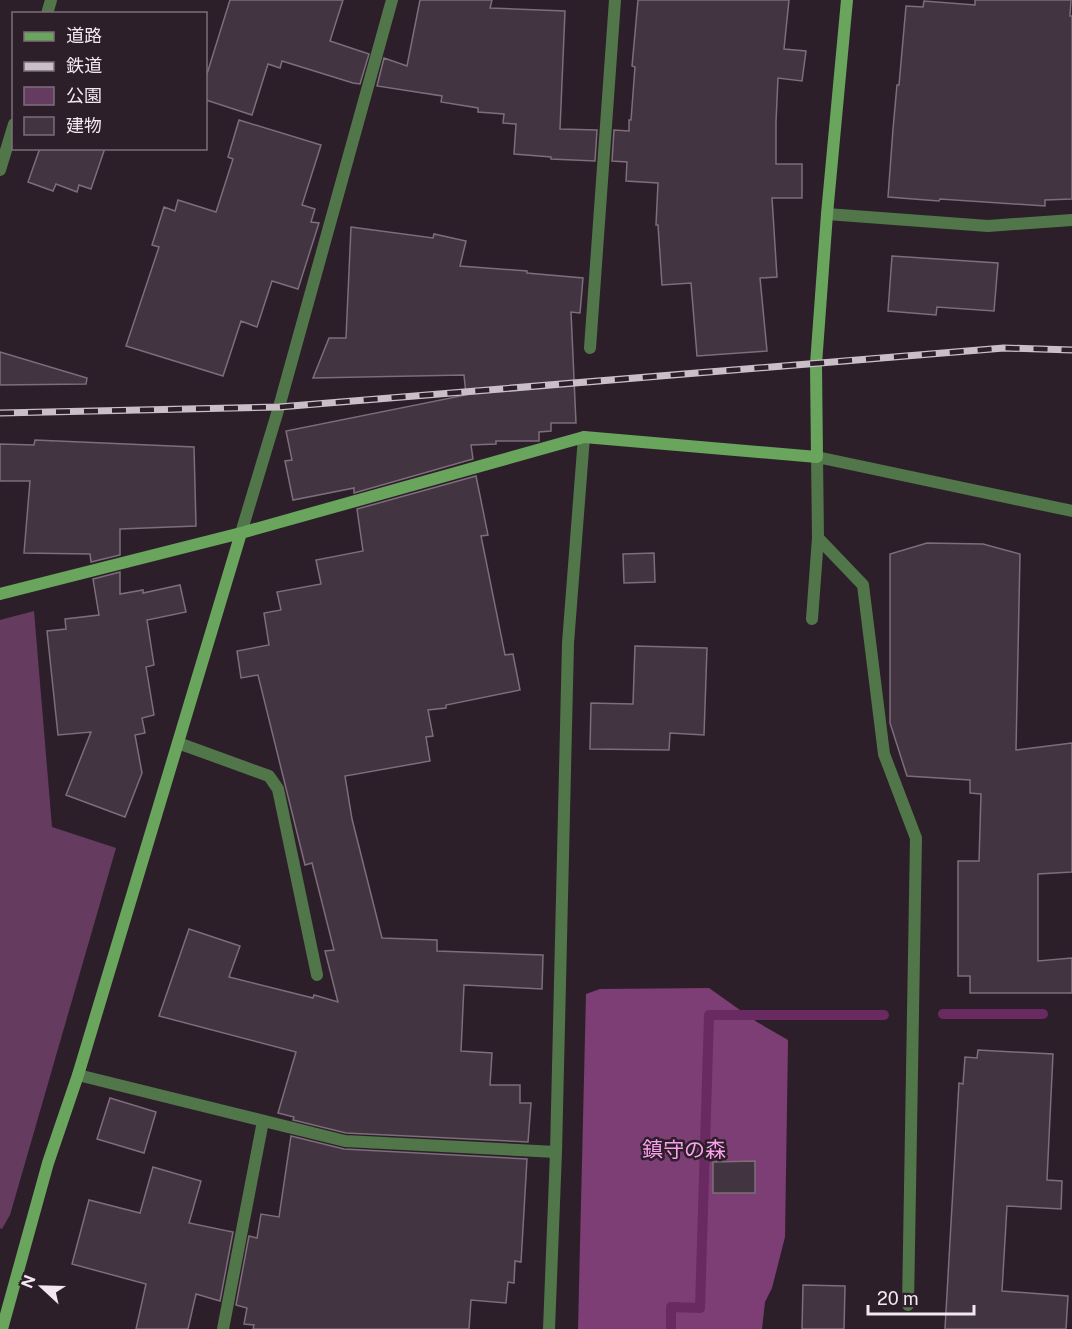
<svg xmlns="http://www.w3.org/2000/svg" width="1072" height="1329" font-family="'Public Sans','Noto Sans JP',sans-serif">
<rect width="100%" height="100%" fill="#2d1f2a"/>
<path fill="#653c5f" d="M 34,611 L 52,827 L 116,848 L 10,1215 L 2,1229 L 0,1228 L 0,620 Z"/>
<path fill="#7d3d75" d="M 709,988 L 757,1022 L 788,1040 L 785,1237 L 772,1288 L 765,1302 L 762,1329 L 578,1329 L 586,994 L 600,989 Z"/>
<g fill="none" stroke-linecap="round" stroke-linejoin="round">
<path stroke="#692a62" stroke-width="10" d="M 943,1014 L 1043,1014
M 671,1329 L 671,1307 L 700,1308 L 709,1015 L 884,1015"/>
</g>
<path fill="#433441" stroke="#7e6d7b" stroke-width="1.5" d="M 230,0 L 343,0 L 330,41 L 369,54 L 360,84 L 353,83 L 282,61 L 280,68 L 268,64 L 252,115 L 206,100 L 206,77 Z
M 420,0 L 492,0 L 490,8 L 565,11 L 560,129 L 597,130 L 595,161 L 551,159 L 551,157 L 514,154 L 516,124 L 503,123 L 504,114 L 478,112 L 478,108 L 441,102 L 442,96 L 377,86 L 384,58 L 407,66 Z
M 638,0 L 789,0 L 784,49 L 806,51 L 802,81 L 778,78 L 776,122 L 776,164 L 802,164 L 802,198 L 772,198 L 777,277 L 760,278 L 767,351 L 697,356 L 691,283 L 662,285 L 658,225 L 656,225 L 658,183 L 626,181 L 627,162 L 612,161 L 614,130 L 629,131 L 629,120 L 631,120 L 635,67 L 632,66 Z
M 975,0 L 1071,0 L 1070,16 L 1072,16 L 1072,199 L 1045,200 L 1045,206 L 940,199 L 939,201 L 888,197 L 893,129 L 897,85 L 899,85 L 906,6 L 923,7 L 924,1 L 975,5 Z
M 239,120 L 321,145 L 302,205 L 315,209 L 311,222 L 319,223 L 298,289 L 272,281 L 257,327 L 241,321 L 223,376 L 126,346 L 159,247 L 152,245 L 164,207 L 175,211 L 178,200 L 216,212 L 233,159 L 228,157 Z
M 40,148 L 105,148 L 91,189 L 79,185 L 77,192 L 56,184 L 53,191 L 28,182 Z
M 351,227 L 433,238 L 434,234 L 466,241 L 460,266 L 527,271 L 527,273 L 583,278 L 580,313 L 571,312 L 576,423 L 551,423 L 551,431 L 539,432 L 539,441 L 496,441 L 496,444 L 471,445 L 473,459 L 354,493 L 354,488 L 293,500 L 285,461 L 292,460 L 286,431 L 466,395 L 464,375 L 313,378 L 329,338 L 346,338 Z
M 892,256 L 998,263 L 994,311 L 937,307 L 936,315 L 888,311 Z
M 0,352 L 87,378 L 86,384 L 0,385 Z
M 35,440 L 194,447 L 196,526 L 120,529 L 120,555 L 91,562 L 90,554 L 24,553 L 30,481 L 0,481 L 0,444 L 34,445 Z
M 476,476 L 488,535 L 481,536 L 505,655 L 513,654 L 520,690 L 446,705 L 446,708 L 428,710 L 433,736 L 426,737 L 430,761 L 345,776 L 352,819 L 382,938 L 437,940 L 437,951 L 543,955 L 542,989 L 464,985 L 461,1051 L 492,1053 L 490,1085 L 520,1085 L 520,1103 L 531,1103 L 528,1142 L 346,1133 L 293,1120 L 294,1117 L 278,1113 L 296,1052 L 159,1016 L 189,929 L 240,946 L 229,977 L 313,998 L 314,995 L 338,1002 L 325,951 L 334,950 L 312,863 L 305,865 L 258,675 L 241,678 L 237,651 L 269,645 L 264,613 L 281,610 L 277,592 L 321,584 L 316,560 L 363,551 L 357,509 Z
M 927,543 L 983,544 L 1020,554 L 1016,750 L 1072,743 L 1072,872 L 1038,874 L 1038,961 L 1072,958 L 1072,993 L 970,993 L 970,976 L 958,976 L 958,861 L 979,861 L 981,794 L 970,793 L 970,780 L 907,776 L 890,723 L 890,554 Z
M 654,553 L 655,582 L 624,583 L 623,554 Z
M 120,572 L 120,594 L 143,590 L 143,593 L 180,585 L 186,612 L 147,620 L 154,665 L 146,667 L 154,715 L 142,718 L 145,733 L 135,735 L 142,773 L 125,817 L 66,795 L 91,732 L 58,735 L 47,631 L 66,629 L 65,619 L 99,615 L 93,579 Z
M 635,646 L 707,648 L 704,735 L 670,733 L 669,750 L 590,749 L 591,703 L 633,704 Z
M 978,1050 L 1053,1054 L 1047,1180 L 1062,1181 L 1061,1209 L 1007,1206 L 1002,1291 L 1068,1296 L 1066,1329 L 945,1329 L 959,1083 L 963,1084 L 965,1057 L 977,1058 Z
M 110,1098 L 156,1112 L 144,1153 L 97,1139 Z
M 291,1136 L 344,1149 L 527,1159 L 521,1262 L 515,1261 L 514,1283 L 508,1282 L 506,1303 L 471,1300 L 469,1329 L 253,1329 L 254,1325 L 244,1324 L 247,1308 L 236,1305 L 249,1236 L 257,1238 L 261,1214 L 279,1217 Z
M 755,1161 L 755,1193 L 713,1193 L 713,1162 Z
M 153,1167 L 201,1181 L 189,1223 L 233,1232 L 220,1301 L 196,1294 L 188,1329 L 136,1329 L 146,1284 L 72,1264 L 89,1200 L 140,1213 Z
M 803,1285 L 845,1286 L 844,1329 L 802,1329 Z"/>
<g fill="none" stroke-linecap="round" stroke-linejoin="round">
<path stroke="#51764a" stroke-width="12" d="M 47,14 L 51,0
M 0,170 L 14,124
M 827,214 L 988,226 L 1072,220
M 590,348 L 615,0
M 241,533 L 279,407 L 392,0
M 818,538 L 863,585 L 884,754 L 916,838 L 908,1305
M 812,619 L 818,538 L 817,457 L 1072,511
M 178,743 L 269,776 L 278,789 L 317,975
M 78,1075 L 345,1141 L 556,1152
M 223,1329 L 263,1121
M 549,1329 L 556,1152 L 568,643 L 584,437"/>
<path stroke="#69a55d" stroke-width="12" d="M 0,594 L 241,533 L 584,437 L 817,457 L 816,364 L 827,214 L 847,0
M 2,1329 L 48,1163 L 78,1075 L 241,533"/>
<g stroke="#cabfc8" stroke-width="7">
<path id="rail" d="M 0,413 L 279,407 L 1004,348 L 1072,350"/>
</g>
<use href="#rail" stroke="#2d1f2a" stroke-width="4.5" stroke-dasharray="14" stroke-linecap="butt"/>
</g>
<g text-anchor="middle" dominant-baseline="central" stroke-width="5" stroke-linejoin="round" paint-order="stroke">
<g font-size="21" fill="#fb9fee" stroke="#2d1f2a">
<text x="684" y="1149">鎮守の森</text>
</g>
</g>
<rect x="12" y="12" width="195" height="138" fill="#2d1f2a" stroke="#7c6f79" stroke-width="1.5"/>
<rect x="24" y="32" width="30" height="9" fill="#69a55d" stroke="#7c6f79" stroke-width="1.5"/>
<text x="66" y="42" font-size="18" fill="#f2e8f0">道路</text>
<rect x="24" y="62" width="30" height="9" fill="#cabfc8" stroke="#7c6f79" stroke-width="1.5"/>
<text x="66" y="72" font-size="18" fill="#f2e8f0">鉄道</text>
<rect x="24" y="87" width="30" height="18" fill="#653c5f" stroke="#7c6f79" stroke-width="1.5"/>
<text x="66" y="102" font-size="18" fill="#f2e8f0">公園</text>
<rect x="24" y="117" width="30" height="18" fill="#433441" stroke="#7c6f79" stroke-width="1.5"/>
<text x="66" y="132" font-size="18" fill="#f2e8f0">建物</text>
<g transform="translate(42 1287) rotate(292)" stroke="#2d1f2a" stroke-width="4.5" paint-order="stroke">
<path d="M0-4.5L10 22L0 15L-10 22Z" fill="#f2e8f0"/>
<text y="-9" font-size="16" font-weight="bold" text-anchor="middle" fill="#f2e8f0">N</text>
</g>
<path d="M868 1305v9h106v-9" fill="none" stroke="#f2e8f0" stroke-width="3"/>
<text x="877" y="1305" font-size="18" fill="#f2e8f0" stroke="#2d1f2a" stroke-width="4.5" paint-order="stroke">20 m</text>
</svg>
